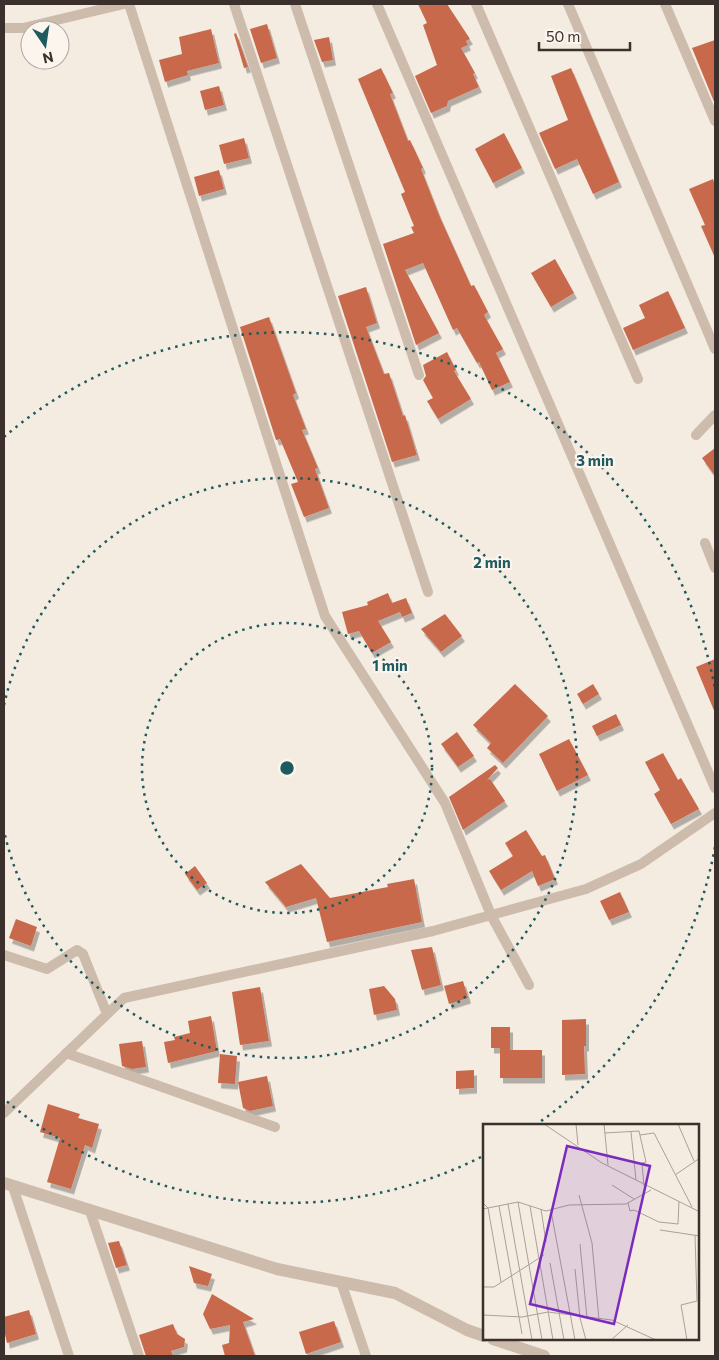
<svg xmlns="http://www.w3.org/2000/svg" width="719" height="1360" font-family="Commissioner,sans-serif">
<defs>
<filter id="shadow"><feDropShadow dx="3" dy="5.5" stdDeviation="0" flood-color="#0004"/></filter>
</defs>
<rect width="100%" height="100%" fill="#f4ebe1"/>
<path fill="#c8694b" filter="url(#shadow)" d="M 418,4 L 447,4 L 470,39 L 466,41 L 468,45 L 461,48 L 475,73 L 473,74 L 479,87 L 448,101 L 447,106 L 431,113 L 415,76 L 437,65 L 423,25 L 427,23 Z
M 267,24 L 277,58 L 261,63 L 250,29 Z
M 211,29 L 219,63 L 187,71 L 188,75 L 165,82 L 159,60 L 182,54 L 179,37 Z
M 236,33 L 248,67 L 244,68 L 234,34 Z
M 329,37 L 333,60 L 322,62 L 314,40 Z
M 715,40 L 715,104 L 692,48 Z
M 381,68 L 393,93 L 390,94 L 408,141 L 410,140 L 423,168 L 421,169 L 439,215 L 471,286 L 474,285 L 488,312 L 484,315 L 503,349 L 496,353 L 510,382 L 492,390 L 479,362 L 477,363 L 457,328 L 453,330 L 423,263 L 405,270 L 439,333 L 416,345 L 383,244 L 414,233 L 411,227 L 414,226 L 401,194 L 405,192 L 358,79 Z
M 571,68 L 619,182 L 593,194 L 577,159 L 555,169 L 539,133 L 568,120 L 551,76 Z
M 219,86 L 224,105 L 205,110 L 200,91 Z
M 504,133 L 522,168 L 493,183 L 475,149 Z
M 244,138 L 249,158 L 224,164 L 219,145 Z
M 219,170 L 224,189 L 199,196 L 194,177 Z
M 713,179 L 715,185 L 715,258 L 701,226 L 705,225 L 689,189 Z
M 555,259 L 574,293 L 551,307 L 531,273 Z
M 366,287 L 377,323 L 366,327 L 384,374 L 389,373 L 403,416 L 405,415 L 417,455 L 392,462 L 338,296 Z
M 668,291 L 685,328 L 633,350 L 623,328 L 645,318 L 639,305 Z
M 269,317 L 296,393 L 293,395 L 306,429 L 302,430 L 318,468 L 315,469 L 329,508 L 304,517 L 291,484 L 298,482 L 280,439 L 276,440 L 240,327 Z
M 447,352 L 456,370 L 454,371 L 471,399 L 438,419 L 427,401 L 433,398 L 423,380 L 426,376 L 423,365 Z
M 715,448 L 715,476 L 702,458 Z
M 388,593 L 392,603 L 406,598 L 412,613 L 402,617 L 400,612 L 378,621 L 391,642 L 372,653 L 359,631 L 348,634 L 342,612 L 368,605 L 367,602 Z
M 445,614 L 462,636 L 441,652 L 421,629 Z
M 715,659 L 715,713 L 696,667 Z
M 515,684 L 548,716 L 503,763 L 487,748 L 491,743 L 473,725 Z
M 593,684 L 599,694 L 583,704 L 577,694 Z
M 616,714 L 621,725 L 597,736 L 592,726 Z
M 457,732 L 474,756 L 458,767 L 441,744 Z
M 569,739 L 588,775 L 557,791 L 539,754 Z
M 663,753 L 678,780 L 681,778 L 699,809 L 671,824 L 654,794 L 660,790 L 645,762 Z
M 495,765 L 498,768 L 487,780 L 490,779 L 505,801 L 463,830 L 449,797 Z
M 526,830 L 542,856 L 545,855 L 555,879 L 538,886 L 532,871 L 501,890 L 489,871 L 513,856 L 505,843 Z
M 301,864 L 330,898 L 388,887 L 387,884 L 414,879 L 422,922 L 327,942 L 316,898 L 286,907 L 265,882 Z
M 195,866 L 207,883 L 197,890 L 185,874 Z
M 620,892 L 629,912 L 609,920 L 600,901 Z
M 16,919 L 37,927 L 31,946 L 9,938 Z
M 432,947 L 441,985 L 422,990 L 411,950 Z
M 463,981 L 468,998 L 449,1004 L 444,986 Z
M 384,986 L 395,999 L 397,1010 L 374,1015 L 369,989 Z
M 260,987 L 269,1041 L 240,1045 L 232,992 Z
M 211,1016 L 217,1051 L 168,1063 L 164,1042 L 175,1040 L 174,1037 L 190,1033 L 188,1021 Z
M 586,1019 L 586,1046 L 584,1046 L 585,1074 L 562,1075 L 562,1020 Z
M 491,1027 L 510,1027 L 510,1050 L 542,1050 L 542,1078 L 500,1078 L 500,1048 L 491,1048 Z
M 142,1041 L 146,1067 L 132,1069 L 122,1066 L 119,1044 Z
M 220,1054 L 237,1056 L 235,1084 L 218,1083 Z
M 474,1070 L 474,1088 L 456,1089 L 456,1071 Z
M 267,1076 L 273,1106 L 250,1111 L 243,1108 L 238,1082 Z
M 48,1104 L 80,1114 L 78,1118 L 99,1124 L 92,1148 L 85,1145 L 71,1189 L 47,1182 L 60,1138 L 40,1132 Z
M 119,1241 L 127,1265 L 116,1268 L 108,1243 Z
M 189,1266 L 212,1274 L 208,1286 L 194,1283 Z
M 212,1294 L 254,1319 L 243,1322 L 255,1356 L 225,1356 L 222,1345 L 229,1343 L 230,1325 L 210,1329 L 203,1314 Z
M 29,1310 L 36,1334 L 7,1343 L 4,1330 L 4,1317 Z
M 334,1321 L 341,1342 L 306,1354 L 299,1332 Z
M 173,1324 L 177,1334 L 185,1339 L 184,1347 L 171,1351 L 173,1356 L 146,1356 L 139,1335 Z"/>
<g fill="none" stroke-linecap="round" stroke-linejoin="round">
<path stroke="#cdbbac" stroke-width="10" d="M 129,4 L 325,616 L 445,803 L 491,915 L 529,985
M 234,4 L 428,592
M 295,4 L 419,375
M 377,4 L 715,788
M 476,4 L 638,379
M 568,4 L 715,349
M 665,4 L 715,121
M 4,28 L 23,28 L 124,4
M 696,435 L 715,415
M 705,543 L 715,568
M 4,955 L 47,969 L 77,950 L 83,954 L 107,1014
M 66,1053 L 275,1127
M 4,1113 L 124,998 L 433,931 L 586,889 L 641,864 L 715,813
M 13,1187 L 69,1356
M 90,1211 L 139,1356
M 341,1282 L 366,1356"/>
<path stroke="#cdbbac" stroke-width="12" d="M 4,1183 L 277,1269 L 395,1293 L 467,1330 L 484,1336
M 493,1339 L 544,1356"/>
</g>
<g fill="none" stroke="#1f5a5e" stroke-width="2.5" stroke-dasharray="2.5 5">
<circle cx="287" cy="768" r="145"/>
<path d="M4 705A290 290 0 1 1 4 831"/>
<path d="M715 847A435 435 0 0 1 537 1124M481 1157A435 435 0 0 1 4 1099M4 437A435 435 0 0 1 715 689"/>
</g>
<g transform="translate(483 1124)">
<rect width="216" height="216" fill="#f4ebe1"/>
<path fill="none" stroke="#aaa098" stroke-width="1" d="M 61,0 L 119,39 L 217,88M 93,0 L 95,21M 121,0 L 125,41M 195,0 L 211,37M 148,8 L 153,56M 122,9 L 156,7 L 163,38 L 159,39 L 161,62M 157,11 L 171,9 L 209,83M 192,51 L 217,34M 129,61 L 151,75M 96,71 L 109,119 L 116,196M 35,78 L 59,216M 0,79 L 5,84 L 18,158M 145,79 L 147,87 L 151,86 L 176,98 L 195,100 L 196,77M 25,80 L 49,216M 16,82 L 39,210M 47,82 L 70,216M 0,85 L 35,78 L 63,87 L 86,81 L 143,80 L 168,66M 58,85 L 63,118M 68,87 L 92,216M 177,106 L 217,112M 97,120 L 104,194M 67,139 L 81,216M 92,145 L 97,194 L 103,216M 0,163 L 11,163 L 61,131M 0,191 L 39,193 L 65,188 L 129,196 L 173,216M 128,216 L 145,201M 204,216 L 198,181 L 214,177 L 212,111"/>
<path fill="#7b2cbf" fill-opacity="0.15" stroke="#7b2cbf" stroke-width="2.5" d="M 84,22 L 167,42 L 131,200 L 47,180 Z"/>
<rect width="216" height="216" fill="none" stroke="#3b302b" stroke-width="2.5"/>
</g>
<circle cx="287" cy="768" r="8" fill="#1f5a5e" stroke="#fbf5ee" stroke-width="2.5"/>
<g font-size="15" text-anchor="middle" font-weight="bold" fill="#1f5a5e" stroke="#fbf5ee" stroke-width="4.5" stroke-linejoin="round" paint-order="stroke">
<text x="595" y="466">3 min</text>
<text x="492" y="568">2 min</text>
<text x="390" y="671">1 min</text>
</g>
<rect width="719" height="1360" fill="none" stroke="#3b302b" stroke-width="10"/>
<g transform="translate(45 45) rotate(167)"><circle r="24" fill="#fbf5ee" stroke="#aea6a0"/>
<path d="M0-4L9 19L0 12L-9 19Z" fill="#1f5a5e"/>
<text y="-8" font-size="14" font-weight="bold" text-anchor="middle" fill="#3b302b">N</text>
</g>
<path d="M539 42v8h91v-8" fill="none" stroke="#3b302b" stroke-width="2.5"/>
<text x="546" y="42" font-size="15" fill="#3b302b" stroke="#fbf5ee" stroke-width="4" paint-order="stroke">50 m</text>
</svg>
